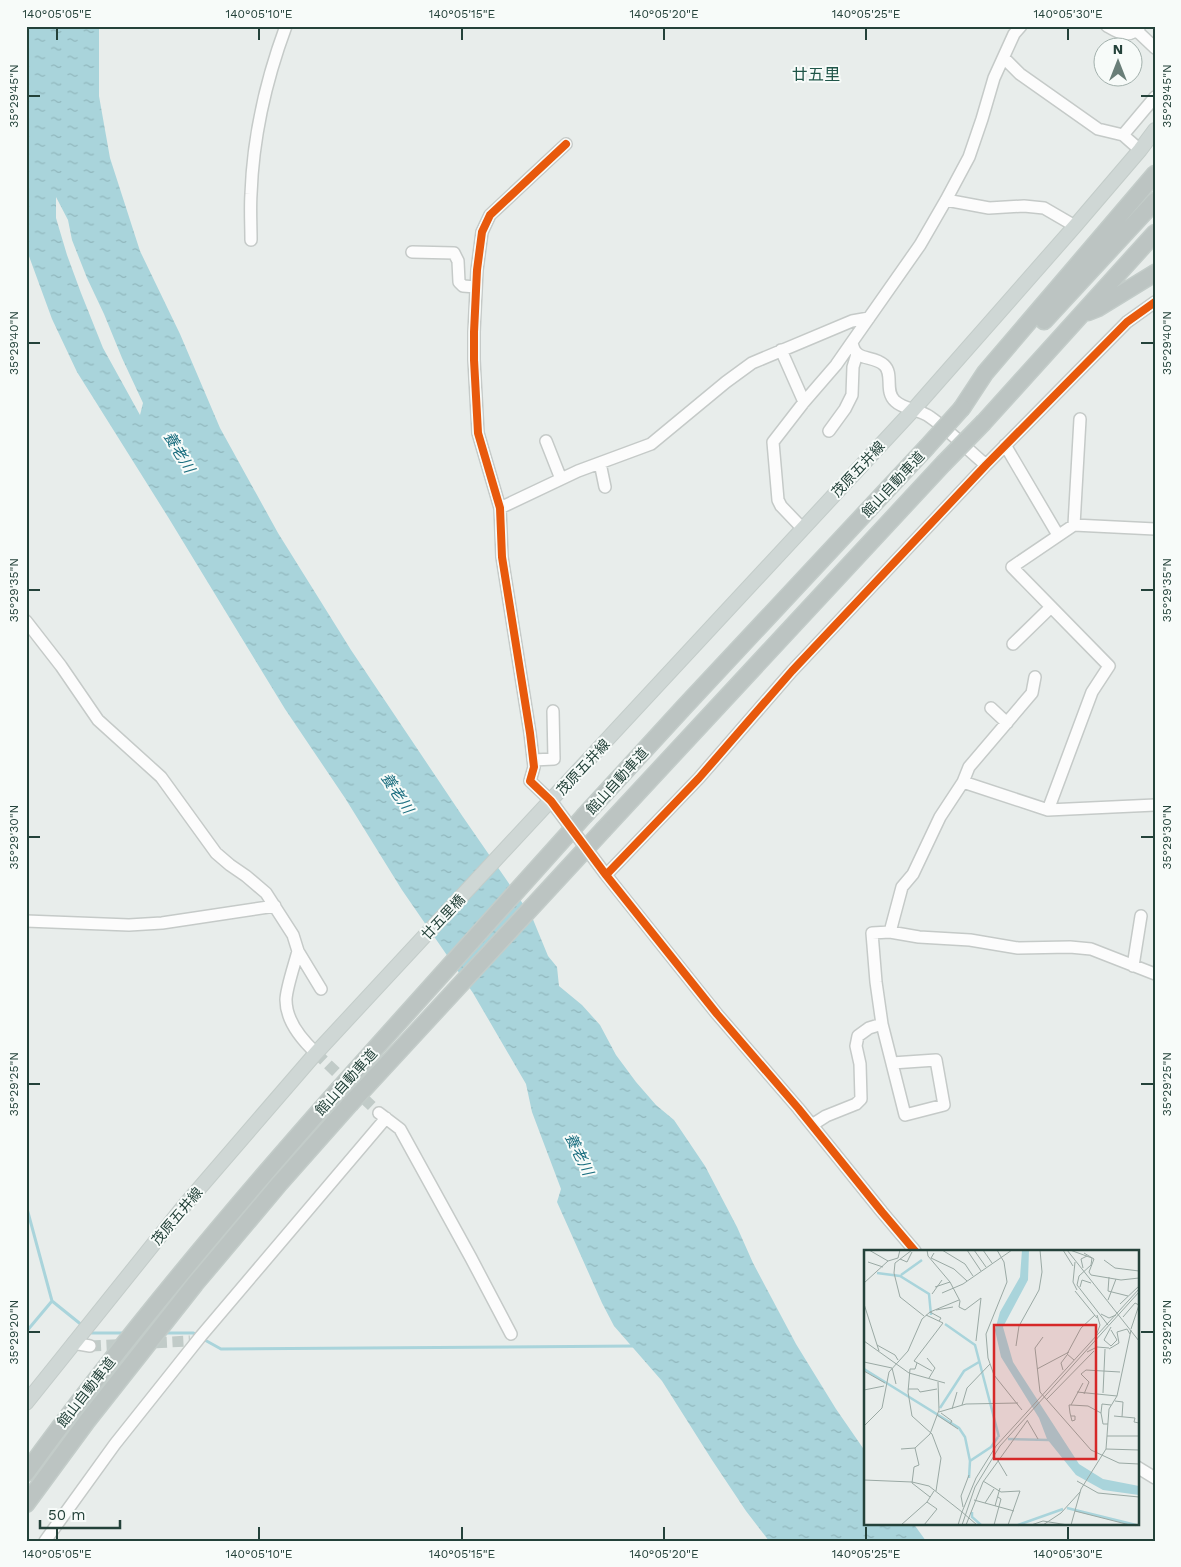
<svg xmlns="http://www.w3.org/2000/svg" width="1181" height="1567" font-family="'Work Sans','Noto Sans JP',sans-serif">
<defs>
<pattern id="water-ripples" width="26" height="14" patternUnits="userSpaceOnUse" patternTransform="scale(1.25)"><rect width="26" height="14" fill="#a9d4db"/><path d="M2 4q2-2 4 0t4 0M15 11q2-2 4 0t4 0" fill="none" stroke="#91b7bd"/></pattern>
</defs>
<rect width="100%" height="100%" fill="#e8edeb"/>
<path fill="url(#water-ripples)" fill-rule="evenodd" d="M 26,26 L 99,26 L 99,96 L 110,158 L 140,251 L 180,334 L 220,428 L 278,533 L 351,650 L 463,817 L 532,917 L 548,956 L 557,967 L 559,986 L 582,1005 L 600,1025 L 616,1055 L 636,1082 L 656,1105 L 674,1120 L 705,1166 L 737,1227 L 753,1263 L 796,1344 L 836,1409 L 865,1451 L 865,1523 L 913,1523 L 926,1541 L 769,1541 L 746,1511 L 712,1460 L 662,1381 L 614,1326 L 602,1303 L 557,1202 L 561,1189 L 532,1112 L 526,1084 L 473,993 L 402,890 L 345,798 L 285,709 L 168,517 L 77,372 L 52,319 L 26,248 ZM 56,197 L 68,220 L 72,240 L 87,278 L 104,314 L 122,358 L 143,403 L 140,415 L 103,348 L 81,293 L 67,255 L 56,218 Z"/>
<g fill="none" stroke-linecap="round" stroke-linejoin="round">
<path stroke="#a9d4db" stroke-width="3" d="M 26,1205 L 52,1301 L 83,1326
M 88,1330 L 92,1333 L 126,1333
M 26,1332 L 52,1301
M 165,1333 L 193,1333 L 198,1335
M 203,1339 L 221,1349 L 634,1346"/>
<path stroke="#c1cbc8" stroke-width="11" stroke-dasharray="11 5.5" stroke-linecap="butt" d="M 316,1053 L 379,1113
M 90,1346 L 190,1341"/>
<g stroke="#c5cac8" stroke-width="14">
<path id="minor" d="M 1107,26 C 1119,33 1129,40 1140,26
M 1136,30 L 1155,48
M 1004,58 L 1020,74 L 1098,129 L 1123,135 L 1140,150
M 1123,135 L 1155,97
M 566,144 L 490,215 L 482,232 L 477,270 L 474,332 L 474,360 L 478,433 L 500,508 L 502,557 L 530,733 L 534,767 L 530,781 L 551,801 L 606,875 L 717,1014 L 798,1108 L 882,1212 L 915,1251
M 946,200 L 989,208 L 1024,206 L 1044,208 L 1075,226
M 251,240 C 251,224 250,209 251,194 C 253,136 266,80 286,26
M 412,252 L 454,253 L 458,261 L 459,282 L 463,286 L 476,287
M 781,350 L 804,402
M 829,431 L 845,409 L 852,395 L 853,367 L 857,354
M 546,441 L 561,479
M 1005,445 L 1058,535
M 600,463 L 605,487
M 986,465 C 967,449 950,431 930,417 C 920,409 904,410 895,401 C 884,391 894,374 884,365 C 872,354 855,363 852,342 L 920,245 L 946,200 L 969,157 L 982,119 L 994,78 L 1014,34 L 1021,26
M 500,508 L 578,471 L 651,444 L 726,382 L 752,363 L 852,321 L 869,318
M 1074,525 L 1080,419
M 803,529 L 781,506 L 778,500 L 773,442 L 804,402 L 836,365 L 852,342
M 26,621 L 61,666 L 98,720 L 161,777 L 216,853 L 230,865 L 246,876 L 266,893 L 293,935 L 298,951 L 321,989
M 1013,644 L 1051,607
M 1035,677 L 1032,693 L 969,767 L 963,782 L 940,817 L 913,874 L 902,887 L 890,932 L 919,937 L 970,940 L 1018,948 L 1070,947 L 1091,949 L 1155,974
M 991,708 L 1007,723
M 533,760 L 554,759 L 553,711
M 963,782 L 1048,810 L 1155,805
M 1048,810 L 1092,692 L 1109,666 L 1012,567 L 1074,525 L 1155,529
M 606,875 L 699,778 L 792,671 L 986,465 L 1127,322 L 1155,302
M 26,921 L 129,925 L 162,923 L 275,906
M 890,932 L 872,933 L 876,982 L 882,1024 L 905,1115 L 944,1105 L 936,1060 L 892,1063
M 298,951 C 295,963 286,989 286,1000 C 286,1021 301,1039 316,1053
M 1133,966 L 1141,916
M 379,1113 L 400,1129 L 471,1258 L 511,1334
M 812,1125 L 826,1116 L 856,1104 L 861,1099 L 860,1064 L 856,1046 L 858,1036 L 869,1028 L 882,1024
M 73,1343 L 90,1346
M 1137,1467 L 1155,1478
M 45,1541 L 115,1444 L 201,1336 L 386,1118"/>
</g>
<g stroke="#c3ccc9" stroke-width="16">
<path id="major" d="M 26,1403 L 184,1206 L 316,1053 L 914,409 L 1075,226 L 1140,150 L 1155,130"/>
</g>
<g stroke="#c3ccc9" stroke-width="19">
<path id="highway" d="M 1088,312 L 1098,308 L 1155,273
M 1044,321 L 1155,201
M 962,408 L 985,373 L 1155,174
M 984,422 L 1155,233
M 585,815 L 685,706 L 926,448
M 604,829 L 943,464
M 26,1473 C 123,1339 229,1213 338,1090
M 26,1504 L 87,1421 L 195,1284 L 280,1183 L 350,1104"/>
</g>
<use href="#minor" stroke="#fcfcfc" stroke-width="11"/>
<use href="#major" stroke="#cfd7d5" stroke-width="14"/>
<use href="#highway" stroke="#bcc4c2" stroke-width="16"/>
<g stroke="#c3ccc9" stroke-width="19" stroke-linecap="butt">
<path id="highway-bridge" d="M 926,448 L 962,408
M 943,464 L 984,422
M 338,1090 L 585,815
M 350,1104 L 604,829"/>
</g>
<use href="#highway-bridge" stroke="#bcc4c2" stroke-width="16"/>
<g stroke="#f7fbf9" stroke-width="11">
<path id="cycleway" d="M 566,144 L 490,215 L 482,232 L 477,270 L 474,332 L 474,360 L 478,433 L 500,508 L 502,557 L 530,733 L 534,767 L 530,781 L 551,801 L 606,875 L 717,1014 L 798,1108 L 882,1212 L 915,1251
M 606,875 L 699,778 L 792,671 L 986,465 L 1127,322 L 1155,302"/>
</g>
<use href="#cycleway" stroke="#e8590c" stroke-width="8"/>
</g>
<path fill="none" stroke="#24423a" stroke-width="2" d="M 57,28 L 57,40M 259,28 L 259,40M 462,28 L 462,40M 664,28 L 664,40M 866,28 L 866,40M 1068,28 L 1068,40M 28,96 L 40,96M 1141,96 L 1154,96M 28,343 L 40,343M 1141,343 L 1154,343M 28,590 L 40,590M 1141,590 L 1154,590M 28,837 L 40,837M 1141,837 L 1154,837M 28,1084 L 40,1084M 1141,1084 L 1154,1084M 28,1332 L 40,1332M 1141,1332 L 1154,1332M 57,1527 L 57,1540M 259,1527 L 259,1540M 462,1527 L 462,1540M 664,1527 L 664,1540M 866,1527 L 866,1540M 1068,1527 L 1068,1540"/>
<g text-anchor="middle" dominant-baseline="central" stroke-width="4" stroke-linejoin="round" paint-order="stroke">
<g font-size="14" fill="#24423a" stroke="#f7fbf9">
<text transform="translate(858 469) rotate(-47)">茂原五井線</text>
<text transform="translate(893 484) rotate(-47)">館山自動車道</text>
<text transform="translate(583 767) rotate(-47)">茂原五井線</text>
<text transform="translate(617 781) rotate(-48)">館山自動車道</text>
<text transform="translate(443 917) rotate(-47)">廿五里橋</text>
<text transform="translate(346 1082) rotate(-48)">館山自動車道</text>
<text transform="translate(177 1216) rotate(-50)">茂原五井線</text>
<text transform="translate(86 1392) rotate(-52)">館山自動車道</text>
</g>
<g font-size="15" font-style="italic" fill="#1c6f80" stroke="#f7fbf9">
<text transform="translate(179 452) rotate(59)">養老川</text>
<text transform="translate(397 793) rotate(57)">養老川</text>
<text transform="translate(579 1154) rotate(64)">養老川</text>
</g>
<g font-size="16" fill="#1f5548" stroke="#f7fbf9">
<text x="816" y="74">廿五里</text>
</g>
</g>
<g transform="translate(864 1250)">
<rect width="275" height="275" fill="#e8edeb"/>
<path d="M 158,0 L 165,0 L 164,30 L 139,77 L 149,112 L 215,214 L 239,229 L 275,236 L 275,245 L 239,240 L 212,225 L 183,189 L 175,168 L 137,107 L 131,80 L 136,62 L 156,27 Z" fill="#a9d4db"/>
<path fill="none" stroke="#a9d4db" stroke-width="2.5" d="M 13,23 L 36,26 L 65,44 L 67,65M 37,25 L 58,10M 81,74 L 111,95 L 135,187M 0,119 L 95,178 L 101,187 L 106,211M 76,158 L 100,121 L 115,112M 144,189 L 185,190M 105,228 L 106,211 L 127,197 L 134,187M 203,258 L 272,275M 108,262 L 108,267 L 117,275M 154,275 L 199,259"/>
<path fill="none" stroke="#9aa9a4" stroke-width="1" d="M 5,0 L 24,11 L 34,8 L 36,0M 48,0 L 31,13 L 30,23 L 36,47 L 60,66M 63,0 L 64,6 L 86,32 L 96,51 L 95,57 L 101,60 L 117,48 L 112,91M 78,0 L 101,14 L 109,26M 103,0 L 117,21M 110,0 L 122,17M 119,0 L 128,13M 133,0 L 140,12 L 143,32 L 122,84 L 124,108 L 130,125 L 158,160M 199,0 L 209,16M 203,0 L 275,91M 206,0 L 228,8 L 227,15 L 215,26 L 213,35 L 244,75M 70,3 L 67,8 L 90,19 L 103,31M 220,3 L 230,9 L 225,22 L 227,25 L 257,30 L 275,28M 36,9 L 43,12 L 48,2M 240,10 L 251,18 L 275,21M 4,12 L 19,17M 211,12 L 209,32 L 213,40M 219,18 L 217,9 L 223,6M 245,27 L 244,41 L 264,46M 0,33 L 24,11M 71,37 L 86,32M 216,37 L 218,30 L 227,33M 211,41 L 233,68M 78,43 L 99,34 L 148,0M 68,44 L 78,30M 244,50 L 252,29M 0,54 L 15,101M 256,54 L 275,36M 72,60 L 89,57M 66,62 L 77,68 L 75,71M 237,64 L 245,68 L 252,65M 62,65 L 79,73 L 50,111 L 68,121M 259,67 L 271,53 L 275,55M 267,79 L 275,55M 247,80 L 253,90 L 247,96 L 240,90 L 247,77M 232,86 L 236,75 L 233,65M 179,87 L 171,98 L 176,142 L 227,200 L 255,213 L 275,214M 0,91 L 45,123 L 81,133M 13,95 L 31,105 L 34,110M 152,96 L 155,76 L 175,40 L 178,22 L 176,0M 245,99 L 255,93 L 253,82 L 263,79 L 266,84M 223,102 L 233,97 L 245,98M 63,108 L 71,118 L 65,128M 210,110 L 203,104 L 217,78 L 231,65M 0,112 L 28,118 L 32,134M 53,113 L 51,119 L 46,119 L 44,142 L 48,166 L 68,184 L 77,208 L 72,241M 173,119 L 205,102M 199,120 L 197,113 L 203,105M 0,121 L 21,133M 219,133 L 207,155 L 224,156 L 237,163M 44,139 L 54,139 L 56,142 L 73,139M 0,140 L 20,136M 213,142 L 253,146M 239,143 L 241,99M 220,144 L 225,132 L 217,124 L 222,120 L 256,122M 182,150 L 230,101M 251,151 L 259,152 L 258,167M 98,155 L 103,138 L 126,114M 207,155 L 205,155 L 206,163 L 208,171 L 211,170 L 211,166 L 207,166M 88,159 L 93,142M 75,162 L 102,154 L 154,153M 77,163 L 88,171 L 86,174M 73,165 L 94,179M 250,166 L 271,168 L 270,172 L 275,173M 163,170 L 174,189M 244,174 L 239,174 L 237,163 L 238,154 L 247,155M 0,176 L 18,158 L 25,122 L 44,101 L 58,69 L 66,62 L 95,50M 243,186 L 275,186M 51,198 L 55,215 L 50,217 L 48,233 L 66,247M 37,199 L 51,198 L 66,184 L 75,160 L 74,132M 242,199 L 275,200M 133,209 L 143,226M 0,230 L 48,232 L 65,236 L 98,262 L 94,275M 119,231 L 137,242 L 156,241 L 144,275M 213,231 L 234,243 L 275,247M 110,250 L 150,261M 121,253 L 130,239M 131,256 L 136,238M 99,257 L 97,246 L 105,225M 211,261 L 266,275M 37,275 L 63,252 L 70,241M 60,275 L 73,259 L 63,252M 98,275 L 111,237 L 136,196 L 275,42M 102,275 L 119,232 L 163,171M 113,275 L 98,262 L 112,228 L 132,196 L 275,39M 130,275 L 137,249 L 134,247M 167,275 L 179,271 L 204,275M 179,275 L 197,263 L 216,242M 207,275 L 217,239 L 242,199 L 245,159 L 253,146 L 267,80"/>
<path fill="#d62828" fill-opacity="0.15" stroke="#d62828" stroke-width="2.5" d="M 130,75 L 232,75 L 232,209 L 130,209 Z"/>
<rect width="275" height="275" fill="none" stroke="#24423a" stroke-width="2.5"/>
</g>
<rect width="1181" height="1567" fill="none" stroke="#f7fbf9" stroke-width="55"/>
<g transform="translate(1118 62)"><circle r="24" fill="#f7fbf9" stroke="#a3b1ad"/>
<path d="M0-4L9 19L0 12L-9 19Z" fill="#697e78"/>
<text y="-8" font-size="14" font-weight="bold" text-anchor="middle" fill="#24423a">N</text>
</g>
<path d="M40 1520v8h80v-8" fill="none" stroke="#24423a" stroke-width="2.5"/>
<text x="48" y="1520" font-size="15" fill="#24423a" stroke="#f7fbf9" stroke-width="4" paint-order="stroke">50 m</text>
<rect x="28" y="28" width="1126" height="1512" fill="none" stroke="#24423a" stroke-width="2"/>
<g font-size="12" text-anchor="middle" fill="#24423a">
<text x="57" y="18">140°05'05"E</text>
<text x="259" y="18">140°05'10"E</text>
<text x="462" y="18">140°05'15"E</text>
<text x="664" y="18">140°05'20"E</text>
<text x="866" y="18">140°05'25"E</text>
<text x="1068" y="18">140°05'30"E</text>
<text transform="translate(14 96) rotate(-90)" y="4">35°29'45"N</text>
<text transform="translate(1167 96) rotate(-90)" y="4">35°29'45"N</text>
<text transform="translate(14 343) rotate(-90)" y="4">35°29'40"N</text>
<text transform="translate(1167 343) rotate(-90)" y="4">35°29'40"N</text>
<text transform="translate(14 590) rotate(-90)" y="4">35°29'35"N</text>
<text transform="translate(1167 590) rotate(-90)" y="4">35°29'35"N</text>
<text transform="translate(14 837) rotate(-90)" y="4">35°29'30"N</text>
<text transform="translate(1167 837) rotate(-90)" y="4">35°29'30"N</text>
<text transform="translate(14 1084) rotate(-90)" y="4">35°29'25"N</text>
<text transform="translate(1167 1084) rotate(-90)" y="4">35°29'25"N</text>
<text transform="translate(14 1332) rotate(-90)" y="4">35°29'20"N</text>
<text transform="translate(1167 1332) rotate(-90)" y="4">35°29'20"N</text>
<text x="57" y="1558">140°05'05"E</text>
<text x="259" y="1558">140°05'10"E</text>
<text x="462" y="1558">140°05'15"E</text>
<text x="664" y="1558">140°05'20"E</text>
<text x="866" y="1558">140°05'25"E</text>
<text x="1068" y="1558">140°05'30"E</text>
</g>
</svg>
